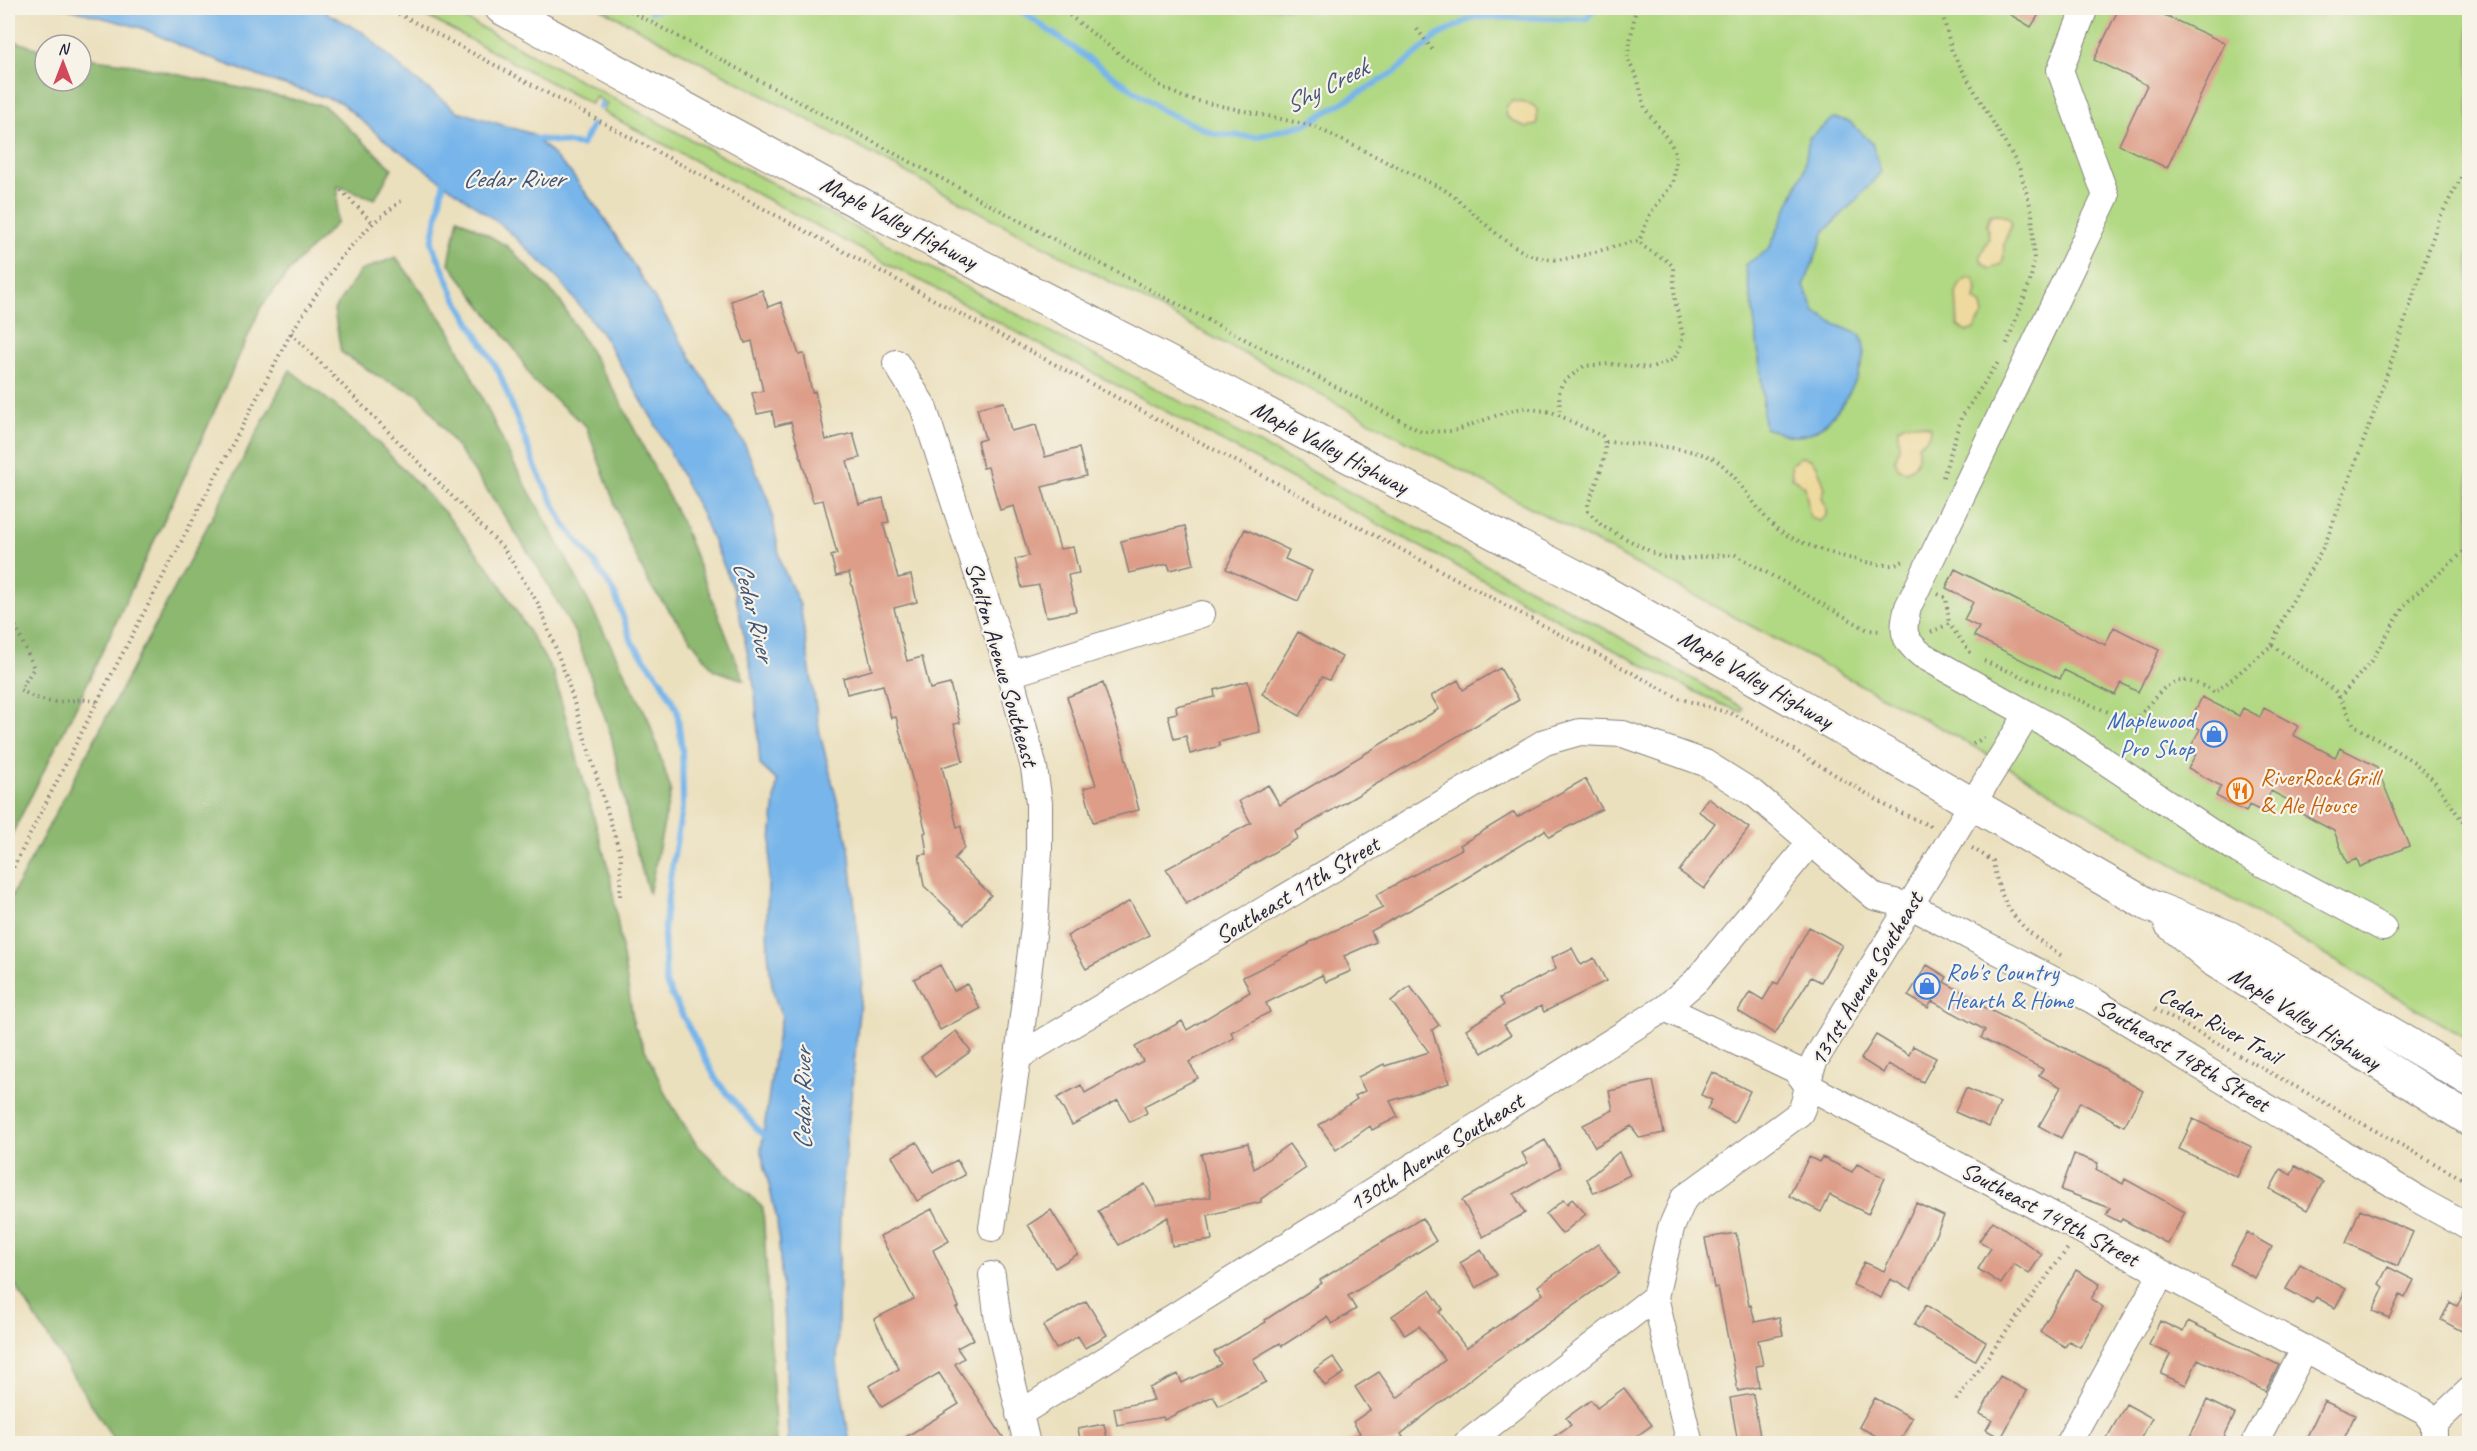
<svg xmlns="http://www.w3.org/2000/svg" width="2477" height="1451" font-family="Caveat,sans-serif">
<rect width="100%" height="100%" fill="#f7f3e8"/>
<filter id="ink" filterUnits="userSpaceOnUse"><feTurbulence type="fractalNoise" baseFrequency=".0167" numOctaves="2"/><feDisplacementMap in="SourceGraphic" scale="12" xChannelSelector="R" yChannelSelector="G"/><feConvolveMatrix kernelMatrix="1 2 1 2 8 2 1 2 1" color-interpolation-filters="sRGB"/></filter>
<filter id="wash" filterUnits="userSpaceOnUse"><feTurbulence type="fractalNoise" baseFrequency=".008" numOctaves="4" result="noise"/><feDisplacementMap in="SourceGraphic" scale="24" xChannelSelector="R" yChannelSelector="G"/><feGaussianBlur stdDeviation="1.35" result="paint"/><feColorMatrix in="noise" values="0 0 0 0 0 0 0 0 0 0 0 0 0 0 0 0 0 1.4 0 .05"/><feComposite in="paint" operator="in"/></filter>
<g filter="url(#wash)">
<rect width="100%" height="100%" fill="#ebe0be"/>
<path fill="#b1d882" stroke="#6a7d5e" stroke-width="1.5" d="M 411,8 L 445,8 L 1609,631 L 1743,708 L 1742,712 L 1718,703 L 1654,671 L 603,112 L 607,103 L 596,97 L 591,104 Z
M 600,8 L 2469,8 L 2469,1040 L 1956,736 Z"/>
<path fill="#8cb870" stroke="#576d56" stroke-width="1.5" d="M 8,39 L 45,51 L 45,81 L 81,81 L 81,57 L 124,63 L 324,106 L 392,168 L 375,199 L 338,186 L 337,223 L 296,263 L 261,307 L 197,450 L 76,707 L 8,842 Z
M 458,218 L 507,246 L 558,298 L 618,397 L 682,523 L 744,680 L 714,670 L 650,585 L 629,542 L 586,426 L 533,381 L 516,351 L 449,263 Z
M 396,257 L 449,329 L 513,462 L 563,552 L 648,718 L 671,790 L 649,894 L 632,836 L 611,735 L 576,635 L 539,569 L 494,500 L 420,395 L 379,377 L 341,352 L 334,310 L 360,271 Z
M 290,370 L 366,430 L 446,514 L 494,574 L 553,672 L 610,875 L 634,1025 L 667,1097 L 696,1144 L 763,1208 L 776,1443 L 116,1443 L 8,1274 L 8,903 Z"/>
<path fill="#eeda9e" stroke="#887e6c" stroke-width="1.5" d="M 1512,101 L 1531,104 L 1537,109 L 1537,124 L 1526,128 L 1507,117 L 1506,107 Z
M 1999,214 C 2023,220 2005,232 2004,245 C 2003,252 2005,257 2002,264 L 1990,269 L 1982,262 L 1980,256 L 1989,238 L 1987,225 L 1990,215 Z
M 1969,277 L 1974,279 L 1977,289 L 1975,300 L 1982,305 L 1984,314 L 1974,329 L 1966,332 L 1958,326 L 1956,292 L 1962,281 Z
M 1906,424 L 1922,424 L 1930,427 C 1930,436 1926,440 1918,445 C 1918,458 1920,465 1906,471 L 1899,469 L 1895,461 L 1899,448 L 1898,428 Z
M 1801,457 L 1810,459 L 1817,466 L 1825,488 L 1822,497 L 1827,511 L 1827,515 L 1820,521 L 1810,518 L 1805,487 L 1792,477 L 1791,464 Z"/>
<path fill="#77b5ea" stroke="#4c6c92" stroke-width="1.5" d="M 65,8 L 318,8 L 364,33 L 408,74 L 457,111 L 532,134 L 571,173 L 605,219 L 744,443 L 770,504 L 781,564 L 800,605 L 820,734 L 849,847 L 862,980 L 840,1213 L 837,1363 L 850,1443 L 788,1443 L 785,1322 L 777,1220 L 761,1151 L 776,1044 L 782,1016 C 756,968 771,836 777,781 L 760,765 L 755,690 L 735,592 L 702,515 L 652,418 L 603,335 L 556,276 L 503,226 L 382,138 L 340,102 L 266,79 L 199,54 L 142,28 Z
M 1834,118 L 1849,121 L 1872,143 L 1881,172 L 1858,198 L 1825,231 L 1804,286 L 1815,312 L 1837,325 L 1861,335 C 1862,340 1865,348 1864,353 C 1861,379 1835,423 1810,433 C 1795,440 1779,433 1765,428 C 1761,413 1764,401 1762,386 C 1758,345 1753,305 1745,265 L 1769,249 L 1804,170 L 1809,138 Z"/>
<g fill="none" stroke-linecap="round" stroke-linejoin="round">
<path stroke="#77b5ea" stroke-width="6" d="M 1017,8 L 1163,111 L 1215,134 L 1255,137 L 1306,124 L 1395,72 L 1437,36 L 1474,17 L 1586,19 L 1596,8
M 651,11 L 662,8
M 600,107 L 602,104
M 531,138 L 582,145 L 592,125
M 445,175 L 432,243 L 455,297 L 499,372 L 537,471 L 564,524 L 594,562 L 614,592 L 632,642 L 661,680 L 677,710 L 682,749 L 683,804 L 670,878 L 664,933 L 666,984 L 717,1081 L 758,1130 L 769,1139"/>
</g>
<g id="blocks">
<path fill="#dd9d88" d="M 1999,8 L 2043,8 L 2031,27 Z
M 2119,8 L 2149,8 L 2225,43 L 2167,168 L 2119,145 L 2147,85 L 2094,60 Z
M 762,290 L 768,307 L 781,302 L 799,355 L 804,354 L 812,392 L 815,391 L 826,440 L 853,433 L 860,458 L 847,461 L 859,504 L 883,498 L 889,522 L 883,523 L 898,578 L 911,575 L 917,602 L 894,608 L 907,661 L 922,657 L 930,689 L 950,684 L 960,723 L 954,724 L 963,761 L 942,767 L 957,827 L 961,826 L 964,848 L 954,859 L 991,895 L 964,924 L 924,886 L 919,855 L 927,854 L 924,833 L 926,832 L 896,717 L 891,718 L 883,685 L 847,694 L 843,678 L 872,670 L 849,573 L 836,576 L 831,556 L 837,554 L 823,500 L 813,502 L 791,422 L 775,426 L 772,411 L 757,414 L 752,393 L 763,391 L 752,341 L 745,343 L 731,301 Z
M 1004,402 L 1011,431 L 1036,425 L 1045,457 L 1079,448 L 1086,476 L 1042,487 L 1060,549 L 1073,547 L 1079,573 L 1068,575 L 1076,611 L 1046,617 L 1039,585 L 1022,588 L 1015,559 L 1029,556 L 1014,506 L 1000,510 L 988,467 L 983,468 L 977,441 L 985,439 L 977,408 Z
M 1185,526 L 1194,564 L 1170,570 L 1168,564 L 1129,573 L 1121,541 Z
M 1245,529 L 1289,550 L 1285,559 L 1312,571 L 1298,601 L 1226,569 Z
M 1955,569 L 2105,645 L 2114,627 L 2159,650 L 2138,692 L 2121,683 L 2115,695 L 2064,670 L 2060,679 L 1974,636 L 1979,627 L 1964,620 L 1973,602 L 1946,588 Z
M 1298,632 L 1342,657 L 1329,680 L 1322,677 L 1300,716 L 1262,694 Z
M 1500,668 L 1519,700 L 1295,832 L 1298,838 L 1186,904 L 1166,869 L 1251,823 L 1239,801 L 1268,785 L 1280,805 L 1439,709 L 1431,696 L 1458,680 L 1463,690 Z
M 1248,681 L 1260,732 L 1219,742 L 1220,746 L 1190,754 L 1186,736 L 1174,739 L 1168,715 L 1177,713 L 1176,706 L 1215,697 L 1214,690 Z
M 1103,683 L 1124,748 L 1123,748 L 1139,810 L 1093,822 L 1084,788 L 1096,785 L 1067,697 Z
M 2202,697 L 2239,716 L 2243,708 L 2260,717 L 2264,708 L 2298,726 L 2293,735 L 2335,757 L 2340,748 L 2376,766 L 2409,846 L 2360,867 L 2357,859 L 2347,863 L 2334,831 L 2300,813 L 2303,808 L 2271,791 L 2261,811 L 2249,805 L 2246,812 L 2216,796 L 2221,786 L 2188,768 L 2196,754 L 2189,750 L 2200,729 L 2189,723 Z
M 1585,779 L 1602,809 L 1549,837 L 1545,830 L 1450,888 L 1371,931 L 1376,942 L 1344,956 L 1351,971 L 1326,982 L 1322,975 L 1266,1003 L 1270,1012 L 1231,1032 L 1234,1038 L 1189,1062 L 1198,1078 L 1144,1106 L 1147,1113 L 1130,1122 L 1118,1100 L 1072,1125 L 1057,1098 L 1081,1085 L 1085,1093 L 1143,1061 L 1135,1047 L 1182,1021 L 1187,1030 L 1250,992 L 1243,977 L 1309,944 L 1308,943 L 1383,908 L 1376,895 L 1462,849 L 1460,845 L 1514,812 L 1517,817 Z
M 1708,798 L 1749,828 L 1704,889 L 1679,871 L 1715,823 L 1698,811 Z
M 1130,901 L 1149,935 L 1086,969 L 1067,936 Z
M 1809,927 L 1842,945 L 1821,982 L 1811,977 L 1775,1034 L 1738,1011 L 1750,992 L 1763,1000 L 1774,982 L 1778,984 Z
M 1572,948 L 1581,965 L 1594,958 L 1606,981 L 1544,1012 L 1541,1006 L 1504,1025 L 1511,1035 L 1482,1053 L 1466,1029 L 1504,1005 L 1500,998 L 1556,969 L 1551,958 Z
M 940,965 L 954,991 L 967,984 L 980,1009 L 940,1030 L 914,979 Z
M 1927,965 L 1947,977 L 1944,982 L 1984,1004 L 1982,1006 L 2102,1067 L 2143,1091 L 2124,1126 L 2080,1102 L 2061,1138 L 2039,1126 L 2061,1087 L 2039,1075 L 2043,1069 L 1981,1038 L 1985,1030 L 1932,1001 L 1928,1008 L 1908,996 Z
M 1410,986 L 1439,1025 L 1432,1030 L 1449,1083 L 1390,1101 L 1398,1117 L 1372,1130 L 1370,1126 L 1336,1150 L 1319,1125 L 1357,1099 L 1355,1096 L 1365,1091 L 1358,1077 L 1384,1064 L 1385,1066 L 1429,1052 L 1391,1001 Z
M 956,1031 L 971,1051 L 935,1077 L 921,1057 Z
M 1876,1035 L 1909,1055 L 1913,1046 L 1936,1058 L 1923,1082 L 1888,1064 L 1883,1073 L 1861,1059 Z
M 1712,1072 L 1750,1091 L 1734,1123 L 1707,1109 L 1712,1100 L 1701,1095 Z
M 1653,1081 L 1664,1133 L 1640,1138 L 1631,1126 L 1595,1147 L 1583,1125 L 1613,1110 L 1609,1091 Z
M 1966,1088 L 2000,1103 L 1989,1127 L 1955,1112 Z
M 2193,1119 L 2252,1147 L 2237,1177 L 2179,1149 Z
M 1545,1140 L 1561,1167 L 1514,1194 L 1525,1213 L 1483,1237 L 1462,1200 L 1528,1163 L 1522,1153 Z
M 917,1142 L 934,1172 L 957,1160 L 965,1175 L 917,1201 L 892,1156 Z
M 1248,1143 L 1254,1169 L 1289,1144 L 1306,1168 L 1261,1199 L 1261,1202 L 1208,1215 L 1212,1240 L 1172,1246 L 1168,1217 L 1119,1245 L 1098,1211 L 1145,1184 L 1157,1205 L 1211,1197 L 1201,1154 Z
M 1619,1152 L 1630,1175 L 1594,1193 L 1587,1179 Z
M 2074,1154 L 2098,1163 L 2096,1170 L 2123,1184 L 2125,1179 L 2185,1212 L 2168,1244 L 2122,1219 L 2120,1222 L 2106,1215 L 2110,1208 L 2061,1190 Z
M 1809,1157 L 1819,1162 L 1822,1157 L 1852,1172 L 1857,1164 L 1885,1178 L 1868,1214 L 1830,1195 L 1821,1212 L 1789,1196 Z
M 2295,1166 L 2323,1182 L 2307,1210 L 2270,1189 L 2281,1169 L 2291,1175 Z
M 1572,1199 L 1586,1214 L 1562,1234 L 1546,1214 L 1563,1200 L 1567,1204 Z
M 1916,1203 L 1944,1216 L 1911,1289 L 1890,1279 L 1881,1298 L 1853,1285 L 1864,1262 L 1884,1271 Z
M 932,1209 L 949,1241 L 933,1250 L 959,1307 L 956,1308 L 974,1339 L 957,1348 L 964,1358 L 955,1364 L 1007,1443 L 896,1443 L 959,1404 L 939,1373 L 882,1407 L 869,1386 L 899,1369 L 874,1319 L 914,1299 L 880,1236 Z
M 2360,1209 L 2413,1232 L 2398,1266 L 2346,1243 Z
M 1051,1210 L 1078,1254 L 1055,1268 L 1028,1225 Z
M 1422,1218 L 1436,1241 L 1348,1296 L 1356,1309 L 1332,1324 L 1327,1317 L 1282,1346 L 1280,1343 L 1253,1359 L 1266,1382 L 1219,1406 L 1213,1396 L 1164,1420 L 1163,1417 L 1117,1425 L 1114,1408 L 1154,1400 L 1149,1388 L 1178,1374 L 1182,1383 L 1221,1364 L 1214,1352 L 1266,1322 L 1265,1320 L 1322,1283 L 1320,1280 Z
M 1993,1221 L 2042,1254 L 2029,1274 L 2014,1264 L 2001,1284 L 1978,1269 L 1991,1248 L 1979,1241 Z
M 1736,1233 L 1749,1306 L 1751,1305 L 1755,1322 L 1779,1317 L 1783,1335 L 1758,1340 L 1763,1365 L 1756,1366 L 1759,1387 L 1738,1391 L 1718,1287 L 1714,1288 L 1705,1238 Z
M 2247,1233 L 2272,1247 L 2255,1278 L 2230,1264 Z
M 1598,1244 L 1619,1273 L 1482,1370 L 1401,1434 L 1403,1437 L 1393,1443 L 1345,1443 L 1360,1433 L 1353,1422 L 1370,1410 L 1355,1387 L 1379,1372 L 1397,1398 L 1445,1360 L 1419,1326 L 1405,1335 L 1392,1316 L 1430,1290 L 1443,1309 L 1439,1312 L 1466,1348 L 1543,1294 L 1538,1286 Z
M 1481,1250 L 1497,1275 L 1476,1288 L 1460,1263 Z
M 2300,1264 L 2346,1289 L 2335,1308 L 2316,1297 L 2312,1303 L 2286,1289 Z
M 2388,1267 L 2414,1280 L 2405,1298 L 2400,1295 L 2389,1318 L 2373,1311 L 2384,1287 L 2379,1284 Z
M 2076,1270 L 2100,1284 L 2091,1299 L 2103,1307 L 2080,1347 L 2069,1341 L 2065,1347 L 2040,1332 Z
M 2469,1285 L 2469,1335 L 2441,1320 L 2450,1302 L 2457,1306 Z
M 1086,1301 L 1107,1335 L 1085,1348 L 1078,1336 L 1056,1349 L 1043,1326 Z
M 1926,1305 L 1986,1342 L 1975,1361 L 1914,1325 Z
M 2160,1321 L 2183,1332 L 2188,1321 L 2279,1365 L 2265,1391 L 2198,1359 L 2186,1385 L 2161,1374 L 2170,1354 L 2149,1345 Z
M 1333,1357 L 1344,1373 L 1325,1386 L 1314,1370 Z
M 2000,1376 L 2027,1391 L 2001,1438 L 1986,1430 L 1992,1420 L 1980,1414 Z
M 1624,1388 L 1652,1425 L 1627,1443 L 1544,1443 L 1571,1425 L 1566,1418 L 1591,1400 L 1597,1408 Z
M 1753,1394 L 1761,1443 L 1738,1443 L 1730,1398 Z
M 1875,1398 L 1912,1418 L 1899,1443 L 1890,1443 L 1859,1427 Z
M 2207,1400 L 2235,1414 L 2221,1443 L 2187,1443 Z
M 2324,1401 L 2355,1415 L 2342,1443 L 2304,1443 Z
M 2126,1404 L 2152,1418 L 2138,1443 L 2104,1443 Z
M 1104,1424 L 1108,1443 L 1081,1443 L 1078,1429 Z"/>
</g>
</g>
<g filter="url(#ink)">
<use href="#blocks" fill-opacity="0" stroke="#86817c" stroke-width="1.5"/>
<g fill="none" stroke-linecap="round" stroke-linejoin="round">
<g stroke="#86817c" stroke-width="28">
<path id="minor" d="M 2085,8 L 2060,70 L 2106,196 L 1908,607 C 1902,631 1902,639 1922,655 L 2069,737 L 2239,851 L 2383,928
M 896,363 L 923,406 L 1010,674 L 1034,768 L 1039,803 L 1039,851 L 1035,918 L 1018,1057 L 992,1228
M 1010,674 L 1202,614
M 1665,1008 L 1796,1070 L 1808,1086 L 2425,1412 L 2434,1424
M 1018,1057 L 1545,742 L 1580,732 L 1623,734 L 1705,763 L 1756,795 L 1875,897 L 1911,906 L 2092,1000 L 2419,1200 L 2470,1228
M 992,1275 L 998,1321 L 1027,1444
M 1655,1297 L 1690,1444
M 1019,1414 L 1665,1008 L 1696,981 L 1811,842
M 1466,1444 L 1655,1297 L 1671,1228 L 1684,1198 L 1800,1113 C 1809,1096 1806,1077 1815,1060 L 2027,715
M 2068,1444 L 2162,1273
M 2254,1444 L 2305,1348
M 2434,1444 L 2434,1424 L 2470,1390"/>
</g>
<g stroke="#86817c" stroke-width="34">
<path id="major" d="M 501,8 L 863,205 L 1205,381 L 1589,583 L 2148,905 L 2229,937 L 2470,1080
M 2170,923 L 2216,962 L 2470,1120"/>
</g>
<path stroke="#86817c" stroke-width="4" stroke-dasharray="1.5 4.5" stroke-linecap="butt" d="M 388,8 L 1681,699 L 1736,715 L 1892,809 L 1933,827
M 625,8 L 1059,242 L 1422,432 L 1454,431 L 1509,411 L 1524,408 L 1552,412 L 1602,436 C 1612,452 1594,487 1588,504 L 1588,511 L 1602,526 L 1661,557 L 1680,559 L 1734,554 L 1868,630 L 1882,631
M 1060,8 L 1162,87 L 1185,98 L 1313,126 L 1443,189 C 1482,214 1513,265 1563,259 C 1588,256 1614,245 1639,241 L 1644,247 L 1669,262 L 1673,267 L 1675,301 L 1683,336 L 1680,348 L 1674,359 L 1652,368 L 1609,364 L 1584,366 L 1562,383 L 1559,393 L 1560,416
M 1636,8 L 1627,58 L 1638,80 L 1645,109 L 1667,138 L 1674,149 L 1676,160 L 1673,183 L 1650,214 L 1639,241
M 1941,8 L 1952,52 L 2019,167 L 2032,212 L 2034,261 L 2030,282 L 2006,346
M 1417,29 L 1434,52
M 341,190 L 373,223
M 291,333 L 504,549 L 539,605 L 566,676 L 621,856 L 620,899
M 1606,442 C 1633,443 1686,447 1710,457 C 1735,468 1754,509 1775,527 C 1793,544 1862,564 1887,565 C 1893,566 1899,563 1904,561
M 1943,477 L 1961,418 L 1999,361
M 1938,594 L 1946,598 L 1949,624
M 8,610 L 34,668 L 20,690 C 32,696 45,703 58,702 C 77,701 76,697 97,702
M 1931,632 L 1949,624 L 1972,655
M 2272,645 L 2334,690 L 2343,703 L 2354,725 L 2414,762 L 2435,782 L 2470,832
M 1984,661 L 2128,720 L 2137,719 C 2163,688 2173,666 2215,693 L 2272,645 L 2284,616 L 2325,544 L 2374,413 L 2439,219 L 2470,161
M 2339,698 L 2372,660 L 2406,603 L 2470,546
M 1973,744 L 1985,737
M 1972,848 L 1993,861 C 2000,910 2023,931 2062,956
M 8,878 L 97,702 L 291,333 L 341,257 L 373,223 L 401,201
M 2155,1009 L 2470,1183
M 1956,1400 L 2068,1248"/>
<use href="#minor" stroke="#fff" stroke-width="26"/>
<use href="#major" stroke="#fff" stroke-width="32"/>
</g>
</g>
<defs>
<g id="shop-ring" transform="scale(1.35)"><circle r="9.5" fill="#f7f3e8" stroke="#3f7fe0" stroke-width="1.5"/><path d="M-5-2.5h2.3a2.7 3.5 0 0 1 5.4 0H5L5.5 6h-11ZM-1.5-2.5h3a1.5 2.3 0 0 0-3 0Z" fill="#3f7fe0"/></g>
<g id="restaurant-ring" transform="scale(1.35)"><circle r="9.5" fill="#f7f3e8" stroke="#e8710a" stroke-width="1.5"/><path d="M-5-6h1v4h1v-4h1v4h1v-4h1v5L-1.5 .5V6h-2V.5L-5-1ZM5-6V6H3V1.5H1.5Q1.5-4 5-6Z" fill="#e8710a"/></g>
</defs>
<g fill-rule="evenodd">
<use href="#shop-ring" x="2214" y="734"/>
<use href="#restaurant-ring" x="2240" y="791"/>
<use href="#shop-ring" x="1927" y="986"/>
</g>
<g text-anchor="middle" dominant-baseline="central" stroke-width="4.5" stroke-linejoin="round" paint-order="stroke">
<g font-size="24" fill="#22223b" stroke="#f7f3e8">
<text transform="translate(899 222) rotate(28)">Maple Valley Highway</text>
<text transform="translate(1330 447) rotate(28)">Maple Valley Highway</text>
<text transform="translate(1002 664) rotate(74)">Shelton Avenue Southeast</text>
<text transform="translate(1756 679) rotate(30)">Maple Valley Highway</text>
<text transform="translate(1297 890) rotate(-31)">Southeast 11th Street</text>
<text transform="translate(1866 979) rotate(-59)">131st Avenue Southeast</text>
<text transform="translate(2305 1018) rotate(32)">Maple Valley Highway</text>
<text transform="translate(2220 1025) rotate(29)">Cedar River Trail</text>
<text transform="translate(2183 1055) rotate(31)">Southeast 148th Street</text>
<text transform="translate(1436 1152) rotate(-32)">130th Avenue Southeast</text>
<text transform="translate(2050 1214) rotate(28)">Southeast 149th Street</text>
</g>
<g font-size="24" fill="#366cbe" stroke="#f7f3e8" text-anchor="end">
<text x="2194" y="720">Maplewood<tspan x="2194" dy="28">Pro Shop</tspan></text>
<text x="1946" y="972" text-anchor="start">Rob's Country<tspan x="1946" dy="28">Hearth &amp; Home</tspan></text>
</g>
<g font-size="24" fill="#c56008" stroke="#f7f3e8" text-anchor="start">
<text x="2260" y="777">RiverRock Grill<tspan x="2260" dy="28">&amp; Ale House</tspan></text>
</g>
<g font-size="26" font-style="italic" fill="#405578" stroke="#f7f3e8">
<text transform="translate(1326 86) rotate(-27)">Shy Creek</text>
<text x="513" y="178">Cedar River</text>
<text transform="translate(754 611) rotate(76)">Cedar River</text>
<text transform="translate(802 1099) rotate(-90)">Cedar River</text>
</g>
</g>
<rect width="2477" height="1451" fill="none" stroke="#f7f3e8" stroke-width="30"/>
<g transform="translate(63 63)"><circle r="28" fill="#f7f3e8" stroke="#a29fa3" stroke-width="1.5"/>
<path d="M0-4.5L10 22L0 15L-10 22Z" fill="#d1495b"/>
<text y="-9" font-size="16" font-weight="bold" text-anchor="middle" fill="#22223b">N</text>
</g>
</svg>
